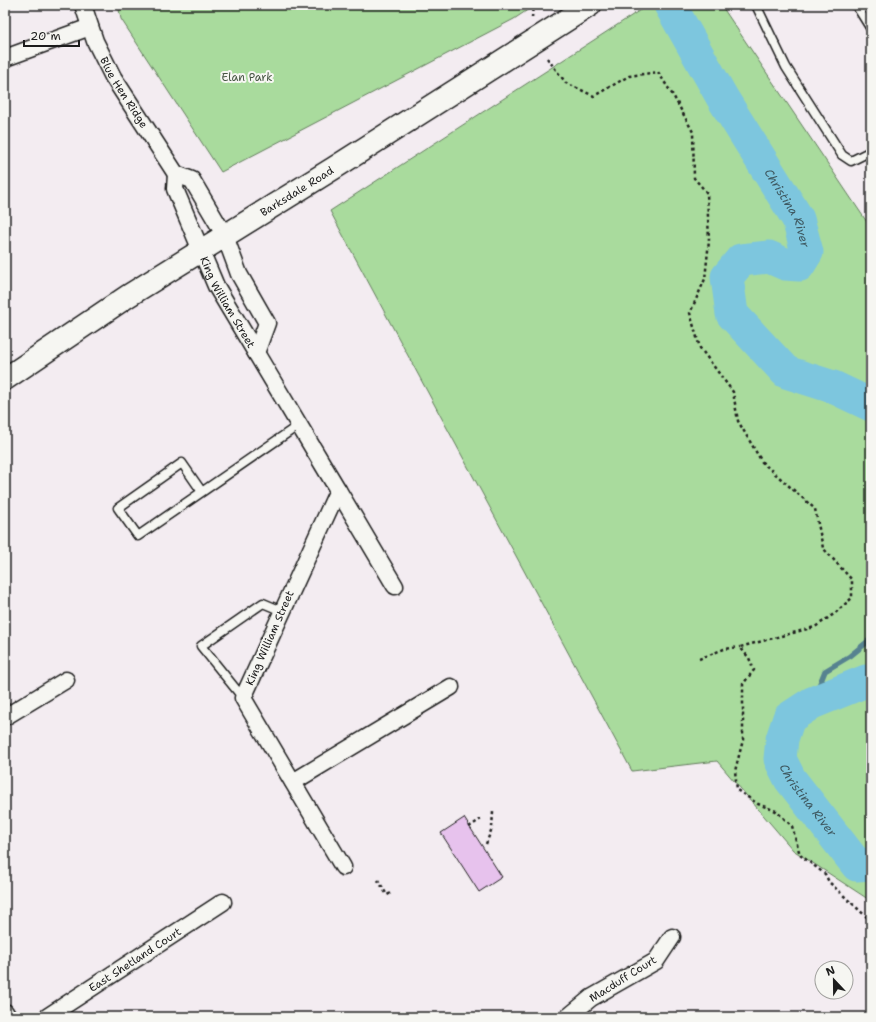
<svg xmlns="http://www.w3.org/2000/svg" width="876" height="1022" font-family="'Shantell Sans',sans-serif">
<rect width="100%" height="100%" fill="#f3ecf1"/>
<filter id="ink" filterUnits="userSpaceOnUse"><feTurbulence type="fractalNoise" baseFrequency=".025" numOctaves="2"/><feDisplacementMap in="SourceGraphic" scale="8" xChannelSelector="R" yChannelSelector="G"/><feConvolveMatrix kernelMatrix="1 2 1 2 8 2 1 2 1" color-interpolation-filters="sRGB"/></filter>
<g filter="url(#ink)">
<path fill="#a9db9d" stroke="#627c5c" d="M 118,5 L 535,5 L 514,19 L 221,172 L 121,19 Z
M 648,5 L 721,5 L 871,228 L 871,901 L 793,850 L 717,761 L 632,771 L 330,211 Z"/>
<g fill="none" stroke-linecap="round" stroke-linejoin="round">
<path stroke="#568290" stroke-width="5.5" d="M 812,703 L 825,671 L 850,656 L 871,639"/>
<g stroke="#7dc6de" stroke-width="33">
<path id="s1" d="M 670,5 L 723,99 L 798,219 L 807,252 L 799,265 L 785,264 L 769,257 L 741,260 L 727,277 L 732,314 L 786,372 L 833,387 L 871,405"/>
<path id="s2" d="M 871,681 L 866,681 L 812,703 L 789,718 L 782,739 L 780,759 L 790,779 L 857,865 L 871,864"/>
</g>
</g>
<path fill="#e7c2ed" stroke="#1c1c1c" d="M 464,818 L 502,877 L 479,892 L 441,833 Z"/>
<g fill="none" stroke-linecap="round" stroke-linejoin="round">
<g stroke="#1c1c1c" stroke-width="11">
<path id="lane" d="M 756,5 L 786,67 L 842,155 L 851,161 L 871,151
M 856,5 L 871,29
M 202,492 L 182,463 L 118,508 L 138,536 L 299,425
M 243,698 L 201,646 L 263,603 L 282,611"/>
</g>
<g stroke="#1c1c1c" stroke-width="19">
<g id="street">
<path id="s3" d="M 83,5 L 95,41 L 113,77 L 176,174 L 192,180 L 225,236 L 239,274 L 267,323 L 256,353"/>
<path d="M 5,58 L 90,27"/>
<path id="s4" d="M 176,174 L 175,189 L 216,286 L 338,490 L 243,698 L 343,867"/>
<path d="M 338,490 L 395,586"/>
<path d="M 5,717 L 66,680"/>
<path d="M 293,782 L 451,687"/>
<path d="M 5,1012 L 8,1017"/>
<path id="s5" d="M 47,1017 L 223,902"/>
<path d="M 568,1017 L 591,998 L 656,961 L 672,937"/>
</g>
</g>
<g stroke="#1c1c1c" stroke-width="25">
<g id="secondary">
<path id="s6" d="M 5,379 L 128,296 L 334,168 L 590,5"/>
</g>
</g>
<path stroke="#1c1c1c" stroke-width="2.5" stroke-dasharray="3 3" stroke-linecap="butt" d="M 532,18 L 533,5
M 547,58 L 566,83 L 594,96 L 629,76 L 658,72 L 674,97 L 693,132 L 694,178 L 707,193 L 709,241 L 705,279 L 690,313 L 700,348 L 733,392 L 738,421 L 762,462 L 815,509 L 823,548 L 852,580 L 852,598 L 834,614 L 815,627 L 740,647 L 749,658 L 754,670 L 743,684 L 743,740 L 735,771 L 737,790 L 758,804 L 776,811 L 792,826 L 800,855 L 825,874 L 829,882 L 871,921
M 699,659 L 724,649 L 740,647
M 469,827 L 481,819
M 486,844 L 492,828 L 493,812
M 378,880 L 387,895 L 391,893"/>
<use href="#lane" stroke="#f6f6f2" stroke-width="8"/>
<use href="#street" stroke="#f6f6f2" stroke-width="16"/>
<use href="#secondary" stroke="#f6f6f2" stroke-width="22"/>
</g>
</g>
<g text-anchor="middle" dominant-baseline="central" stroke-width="4" stroke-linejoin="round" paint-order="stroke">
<g font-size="11" fill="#465543" stroke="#f6f6f2">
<text x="247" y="77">Elan Park</text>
</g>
<g font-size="11" fill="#1c1c1c" stroke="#f6f6f2">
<text stroke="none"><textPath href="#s3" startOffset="97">Blue Hen Ridge</textPath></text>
<text stroke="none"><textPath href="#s6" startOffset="347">Barksdale Road</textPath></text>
<text stroke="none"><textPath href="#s4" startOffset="140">King William Street</textPath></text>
<text transform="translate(270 638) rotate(-66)">King William Street</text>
<text stroke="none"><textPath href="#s5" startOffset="105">East Shetland Court</textPath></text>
<text transform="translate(623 979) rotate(-32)">Macduff Court</text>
</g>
<g font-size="12" font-style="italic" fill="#3e5860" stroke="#f6f6f2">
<text stroke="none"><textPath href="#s1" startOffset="235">Christina River</textPath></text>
<text stroke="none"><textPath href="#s2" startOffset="183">Christina River</textPath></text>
</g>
</g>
<rect width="876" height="1022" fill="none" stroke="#f6f6f2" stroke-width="20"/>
<rect x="10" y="10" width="856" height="1002" fill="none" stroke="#1c1c1c" stroke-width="1.5" filter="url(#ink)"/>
<g transform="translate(834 980) rotate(338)"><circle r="19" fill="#f6f6f2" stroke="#9f9f9c"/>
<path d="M0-3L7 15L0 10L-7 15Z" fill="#1c1c1c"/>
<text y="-6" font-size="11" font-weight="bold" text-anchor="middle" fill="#1c1c1c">N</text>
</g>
<path d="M24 40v6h55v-6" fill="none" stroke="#1c1c1c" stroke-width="2"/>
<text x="30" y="40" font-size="12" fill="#1c1c1c" stroke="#f6f6f2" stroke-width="3" paint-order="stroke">20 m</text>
</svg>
